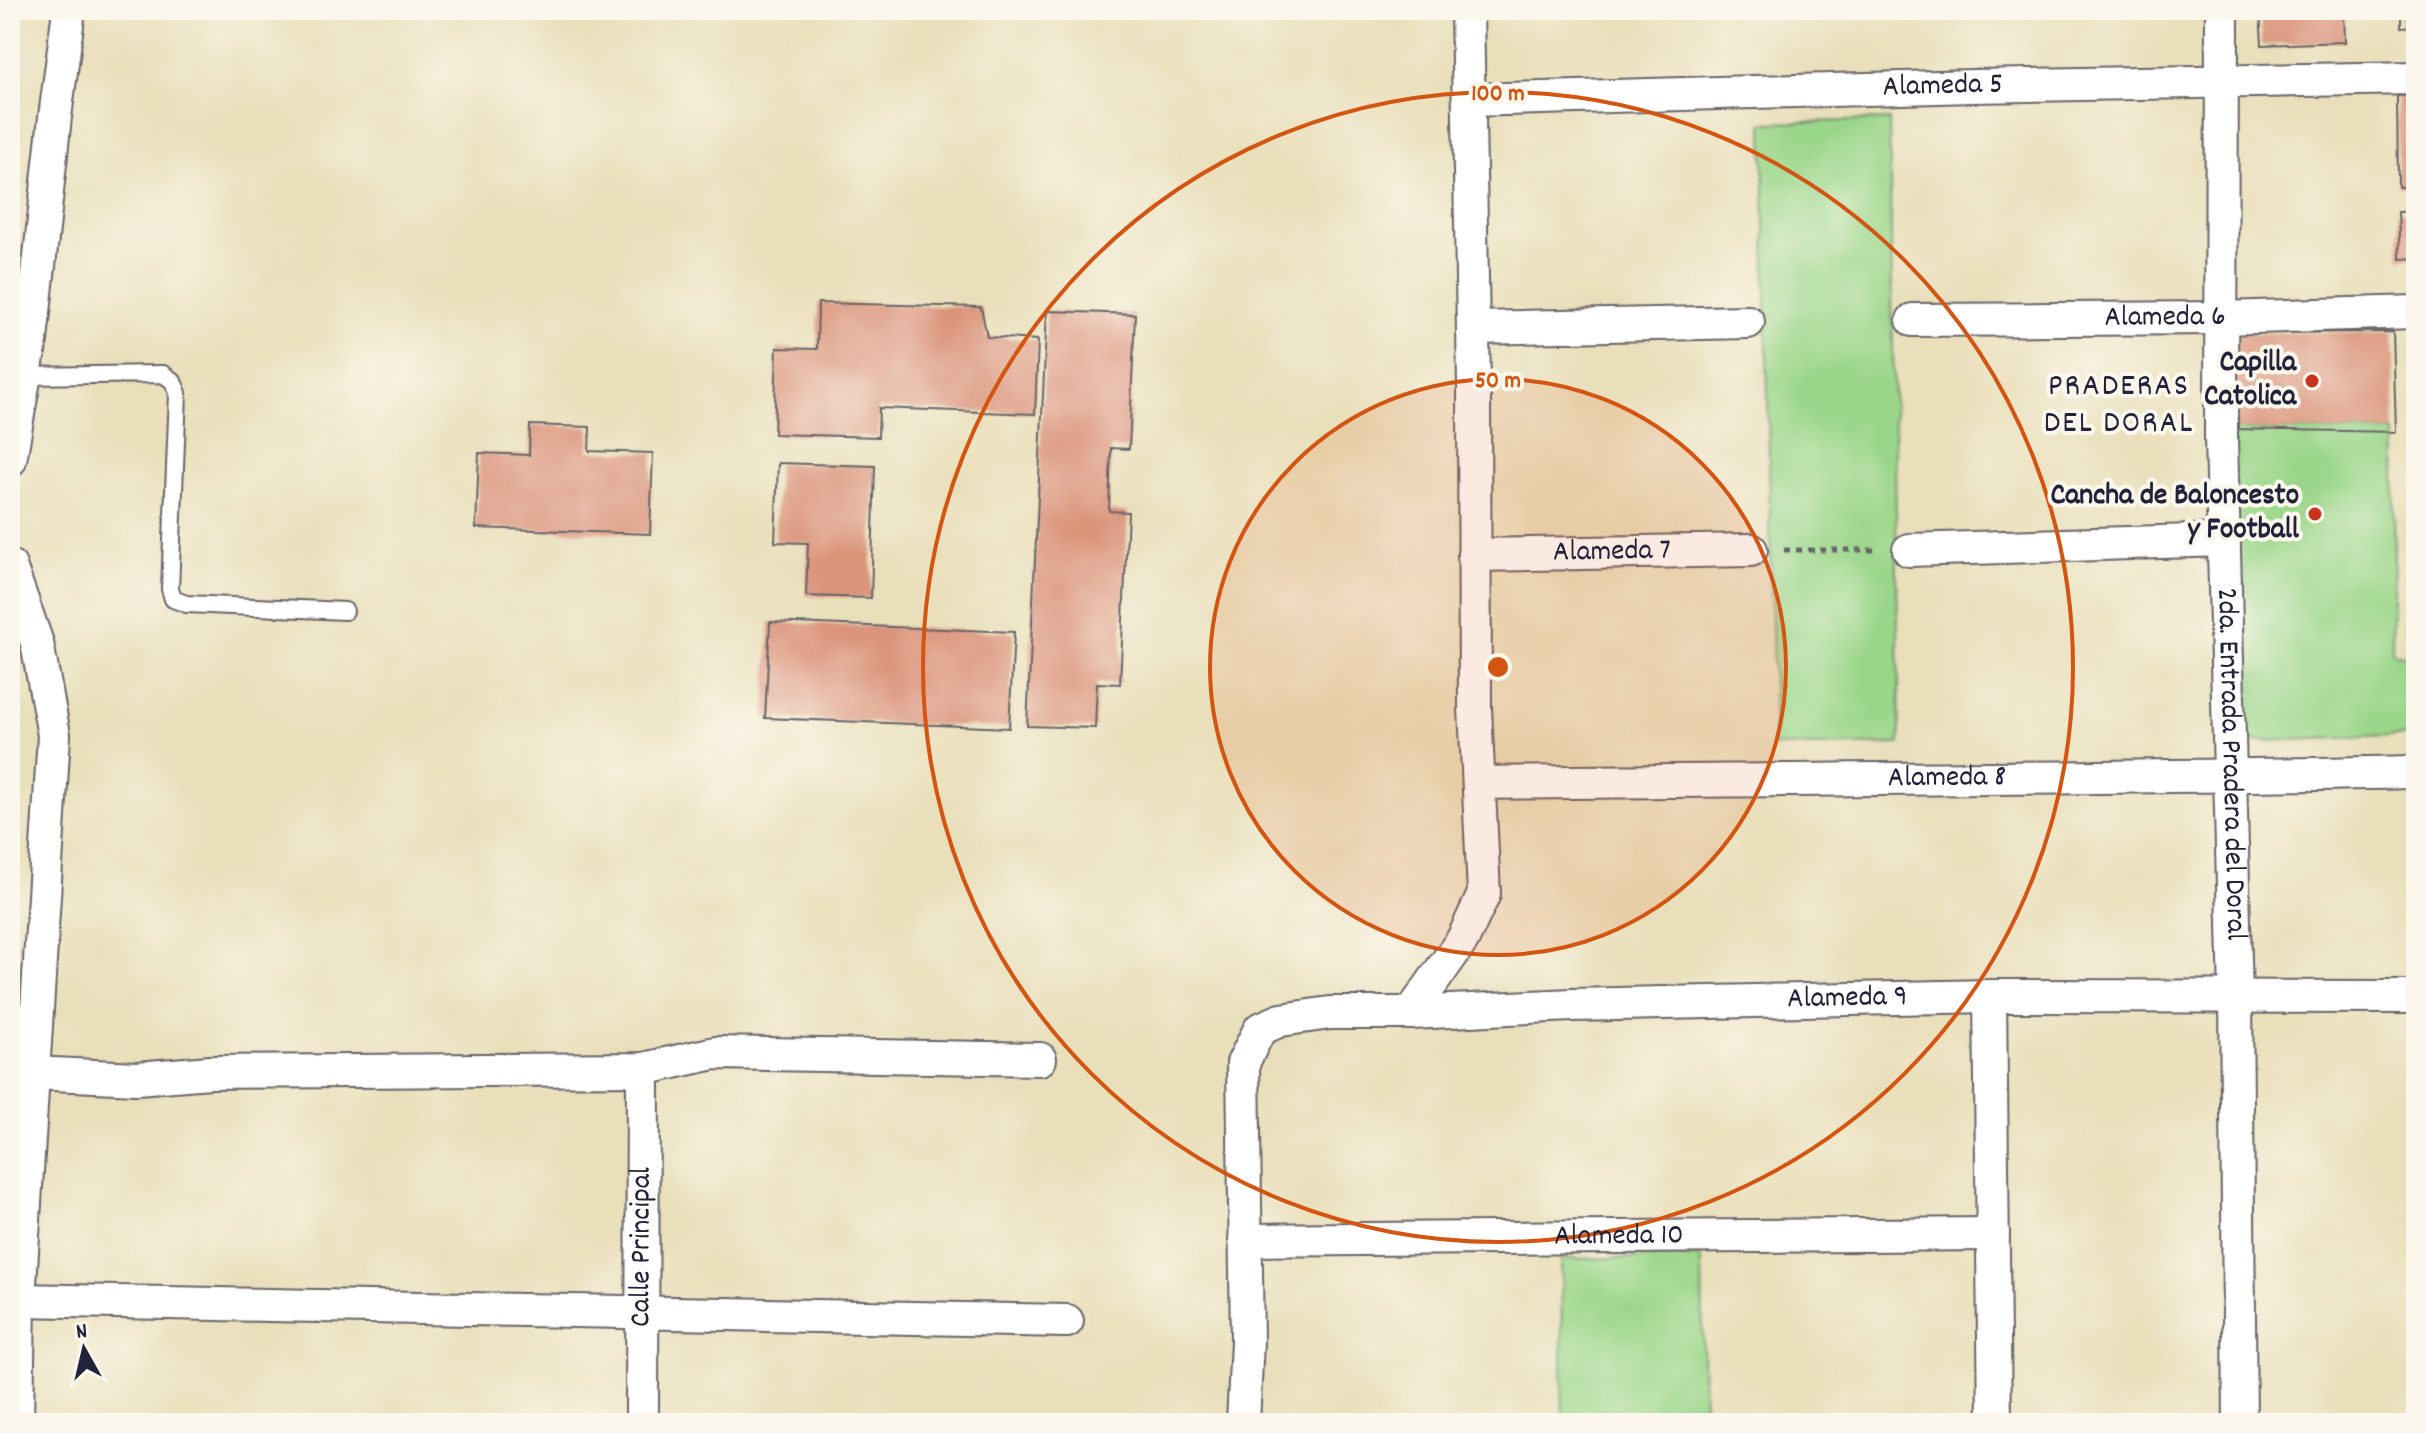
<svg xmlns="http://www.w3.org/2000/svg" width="2426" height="1433" font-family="Dekko,sans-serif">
<rect width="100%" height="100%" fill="#fbf7ec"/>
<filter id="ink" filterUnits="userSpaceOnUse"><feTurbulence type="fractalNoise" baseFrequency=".0125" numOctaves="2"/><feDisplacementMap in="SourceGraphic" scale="16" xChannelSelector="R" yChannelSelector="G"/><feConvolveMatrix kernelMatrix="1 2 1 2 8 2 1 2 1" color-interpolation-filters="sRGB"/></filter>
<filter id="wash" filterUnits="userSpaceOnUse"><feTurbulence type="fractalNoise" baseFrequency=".006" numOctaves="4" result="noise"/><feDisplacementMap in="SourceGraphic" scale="32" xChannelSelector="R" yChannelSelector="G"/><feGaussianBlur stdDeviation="1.8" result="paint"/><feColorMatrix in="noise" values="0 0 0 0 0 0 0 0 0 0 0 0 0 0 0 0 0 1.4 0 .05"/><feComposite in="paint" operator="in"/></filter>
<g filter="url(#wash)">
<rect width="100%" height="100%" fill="#e9dfba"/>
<path fill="#9ad689" stroke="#5e7c62" stroke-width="2" d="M 1889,120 L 1900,744 L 1774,747 L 1763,123 Z
M 2231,429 L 2396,432 L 2392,653 L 2416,657 L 2416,735 L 2241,742 Z
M 1702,1257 L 1704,1423 L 1563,1423 L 1561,1259 Z"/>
<g id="blocks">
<path fill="#db957d" d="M 2260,10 L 2344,10 L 2345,42 L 2262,45 Z
M 2401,10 L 2416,10 L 2416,26 L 2401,27 Z
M 2416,95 L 2416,187 L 2398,187 L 2397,96 Z
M 2416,211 L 2416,258 L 2400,259 L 2398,212 Z
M 818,303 L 981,307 L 987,337 L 1038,340 L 1035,414 L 879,408 L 878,437 L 774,434 L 777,348 L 817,349 Z
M 1047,311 L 1135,314 L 1129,449 L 1111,448 L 1109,511 L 1128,512 L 1120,684 L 1097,683 L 1095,728 L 1027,726 Z
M 2393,332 L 2396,432 L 2231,429 L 2229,333 Z
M 530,425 L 590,427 L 589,451 L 653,453 L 650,534 L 476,528 L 479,453 L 529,455 Z
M 778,463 L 875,466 L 871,598 L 806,596 L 808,543 L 775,542 Z
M 770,622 L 1014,632 L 1009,728 L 765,718 Z"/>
</g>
</g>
<g filter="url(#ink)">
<use href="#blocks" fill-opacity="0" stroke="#686467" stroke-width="2"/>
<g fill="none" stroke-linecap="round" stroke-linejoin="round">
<g stroke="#686467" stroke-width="20">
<path id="lane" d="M 25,376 L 163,374 L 173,381 L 178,393 L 170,589 L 173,599 L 186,604 L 345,611"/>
</g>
<g stroke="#686467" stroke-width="36">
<g id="street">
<path id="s1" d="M 2222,10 L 2221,438 L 2236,997 L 2240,1423"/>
<path id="s2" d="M 1469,100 L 1973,86 L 2416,78"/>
<path id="s3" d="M 1913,320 L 2221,318 L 2416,312"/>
<path d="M 1473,328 L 1748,322"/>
<path d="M 10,460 L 31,340 L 55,117 L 69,10"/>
<path d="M 1909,550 L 2224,540"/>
<path id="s4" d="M 1474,555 L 1751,550"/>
<path d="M 10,566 L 37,643 L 54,735 L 19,1300 L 17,1423"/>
<path id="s5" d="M 1479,783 C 1791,779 2104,779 2416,772"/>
<path d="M 1990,996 L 1995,1423"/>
<path d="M 1411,1013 L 1463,939 L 1484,894 L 1475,708 L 1474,385 L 1467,10"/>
<path d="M 32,1073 L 137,1078 L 210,1072 L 643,1069 L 715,1053 L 1040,1059"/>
<path id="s6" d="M 1245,1240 L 1993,1234"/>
<path d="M 19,1300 L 1067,1321"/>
<path id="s7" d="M 642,1423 L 643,1069"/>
<path id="s8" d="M 1243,1423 L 1247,1341 L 1243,1063 L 1260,1029 L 1281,1020 L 1330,1013 L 1411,1013 L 1572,1005 L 1990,996 L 2416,997"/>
</g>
</g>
<path stroke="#686467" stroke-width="5" stroke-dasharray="6 6" stroke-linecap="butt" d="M 1784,550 L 1874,550"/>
<use href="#lane" stroke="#fff" stroke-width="16"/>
<use href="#street" stroke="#fff" stroke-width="32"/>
</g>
</g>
<circle cx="1498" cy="667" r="288" fill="#d45411" fill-opacity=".12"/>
<g fill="none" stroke="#d45411" stroke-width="4">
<circle cx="1498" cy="667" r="288"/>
<circle cx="1498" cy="667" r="575"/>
</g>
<g fill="#c8321e" stroke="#fbf7ec" stroke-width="3">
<circle cx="2312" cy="381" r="8"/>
<circle cx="2315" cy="514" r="8"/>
</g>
<g text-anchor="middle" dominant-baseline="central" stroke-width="8" stroke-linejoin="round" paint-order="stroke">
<g font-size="30" fill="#22223b" stroke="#fbf7ec">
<text stroke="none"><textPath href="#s2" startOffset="474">Alameda 5</textPath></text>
<text stroke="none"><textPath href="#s3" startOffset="252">Alameda 6</textPath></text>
<text stroke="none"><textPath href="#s4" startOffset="138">Alameda 7</textPath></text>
<text stroke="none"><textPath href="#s1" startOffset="754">2da. Entrada Pradera del Doral</textPath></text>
<text stroke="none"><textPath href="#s5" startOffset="468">Alameda 8</textPath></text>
<text stroke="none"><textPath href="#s8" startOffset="988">Alameda 9</textPath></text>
<text stroke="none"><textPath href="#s6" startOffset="374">Alameda 10</textPath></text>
<text stroke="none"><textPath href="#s7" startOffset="176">Calle Principal</textPath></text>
</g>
<g font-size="30" font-weight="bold" fill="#22223b" stroke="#fbf7ec" text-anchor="end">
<text x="2296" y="364">Capilla<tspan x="2296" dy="34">Catolica</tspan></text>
<text x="2299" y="497">Cancha de Baloncesto<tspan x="2299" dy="34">y Football</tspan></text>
</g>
<g font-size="32" letter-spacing="2" fill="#22223b" stroke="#fbf7ec">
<text x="2119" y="388">PRADERAS<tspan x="2119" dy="37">DEL DORAL</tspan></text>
</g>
</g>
<circle cx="1498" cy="667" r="12" fill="#d45411" stroke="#fbf7ec" stroke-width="4"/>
<g font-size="24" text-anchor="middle" font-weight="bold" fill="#d45411" stroke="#fbf7ec" stroke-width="8" stroke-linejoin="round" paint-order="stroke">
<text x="1498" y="100">100 m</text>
<text x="1498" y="387">50 m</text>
</g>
<rect width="2426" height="1433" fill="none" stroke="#fbf7ec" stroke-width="40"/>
<g transform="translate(84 1349) rotate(352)" stroke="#fbf7ec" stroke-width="6" paint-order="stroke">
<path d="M0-6L14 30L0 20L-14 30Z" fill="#22223b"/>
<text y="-12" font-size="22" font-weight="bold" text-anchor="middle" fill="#22223b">N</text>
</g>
</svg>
